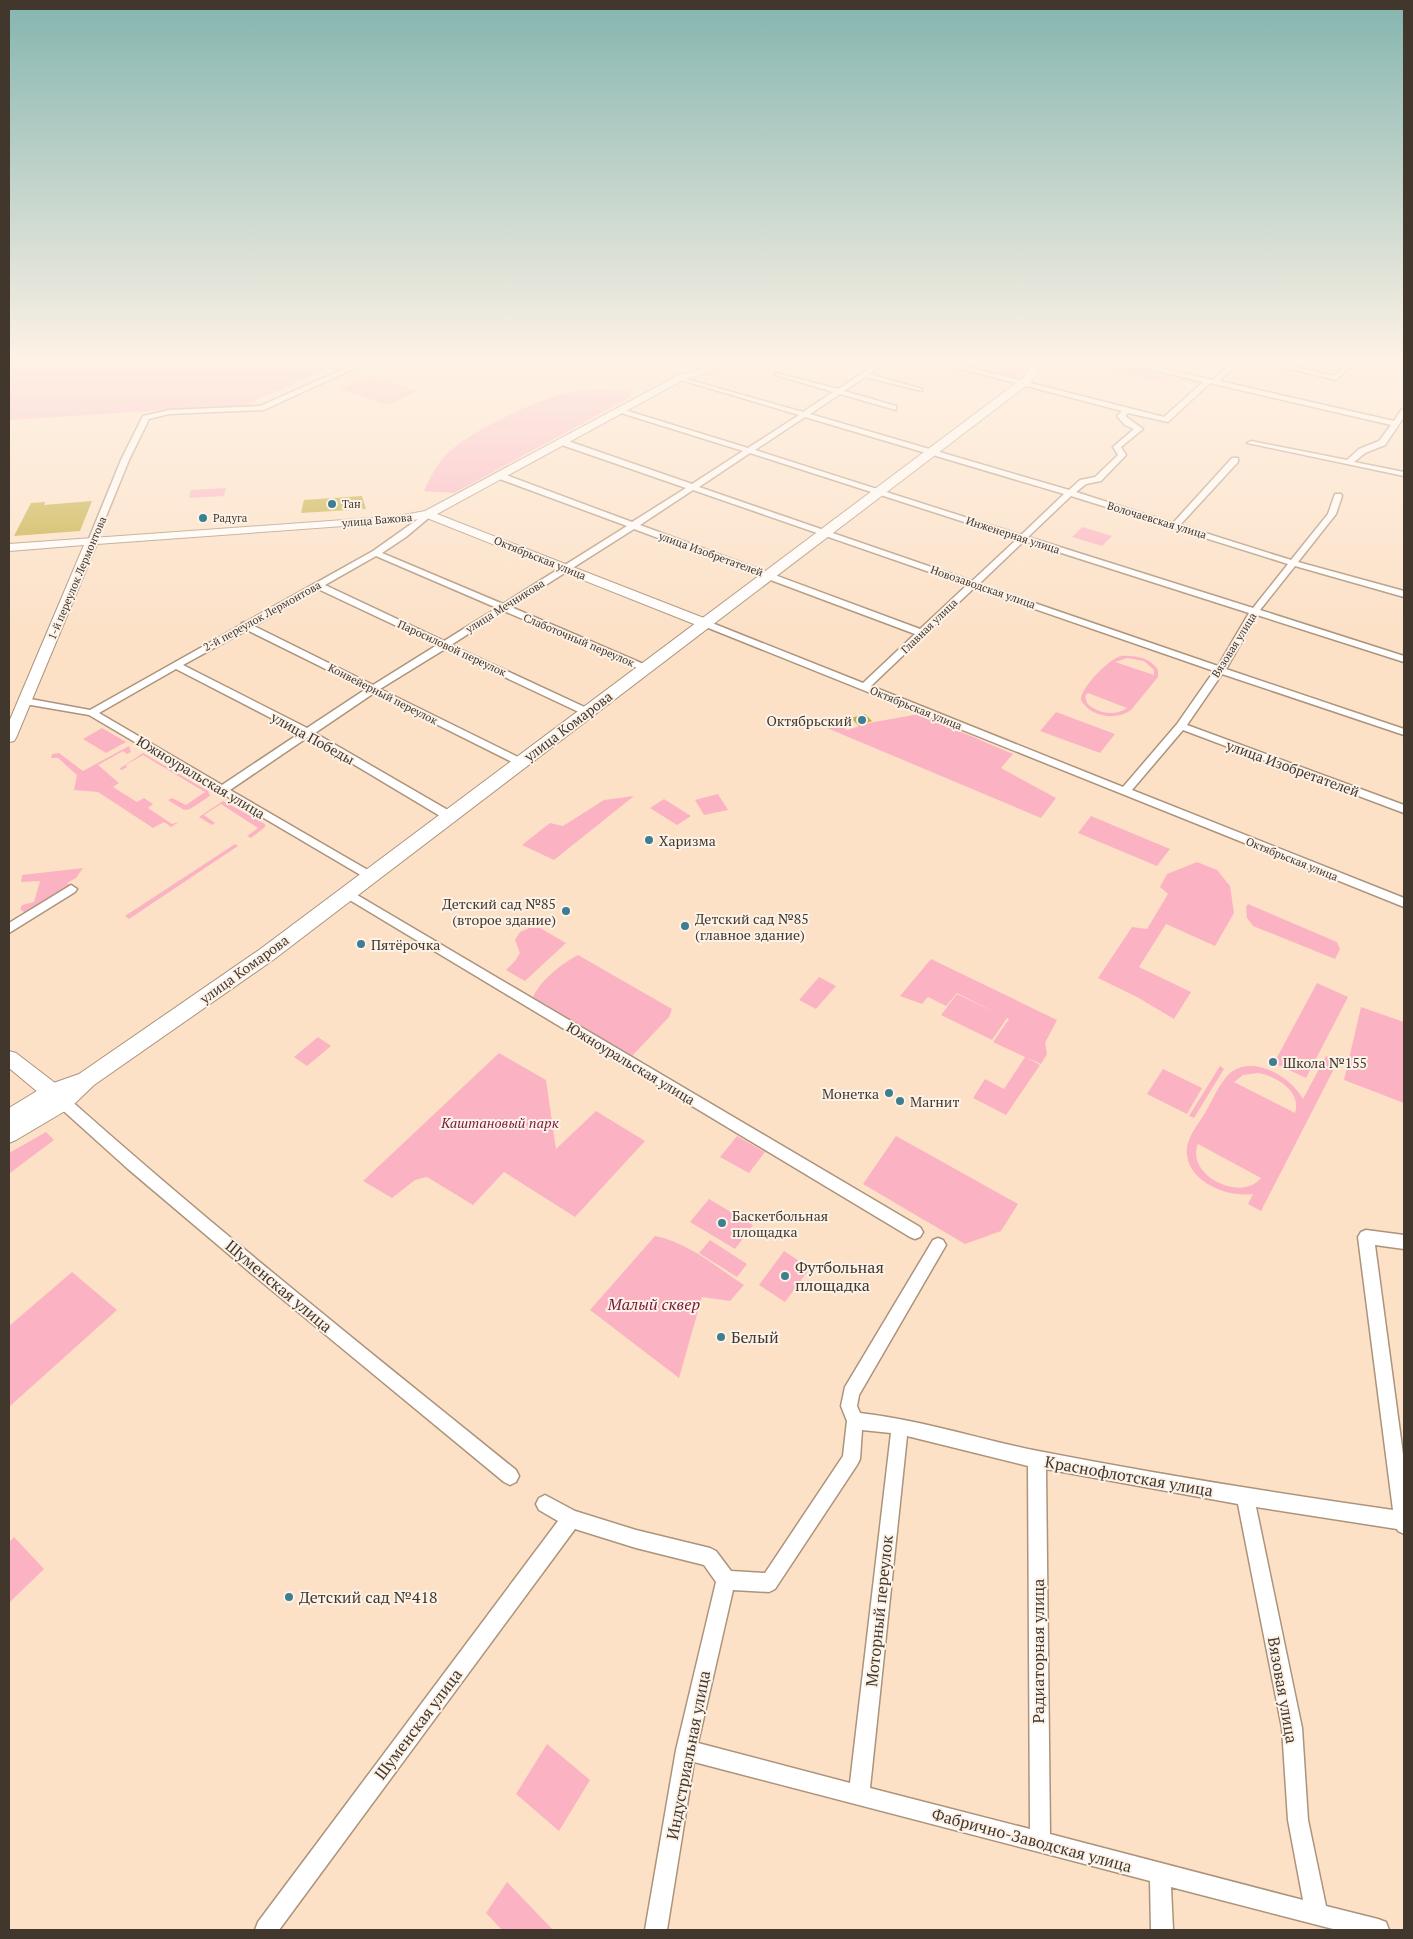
<svg xmlns="http://www.w3.org/2000/svg" width="1413" height="1939" font-family="'PT Serif',serif">
<rect width="100%" height="100%" fill="#fce1c7"/>
<path fill="#fbb3c3" fill-rule="evenodd" d="M 9,361 L 347,361 L 245,405 L 9,420 Z
M 1005,361 L 1022,361 C 1028,381 1011,378 998,374 Z
M 1106,361 L 1112,361 L 1171,375 L 1162,383 L 1099,367 Z
M 370,375 L 418,391 L 387,405 L 339,389 Z
M 596,389 L 630,391 L 631,397 L 454,493 L 424,491 C 429,479 435,468 443,458 C 465,433 529,404 562,394 C 572,391 585,391 596,389 Z
M 226,488 L 224,496 L 189,498 L 191,490 Z
M 1082,527 L 1112,536 L 1102,546 L 1072,537 Z
M 1121,656 C 1135,655 1151,658 1158,670 L 1158,677 L 1131,710 C 1116,721 1090,717 1081,700 C 1080,688 1110,658 1121,656 ZM 1127,658 L 1144,661 L 1154,670 L 1154,675 L 1115,662 ZM 1088,693 L 1127,708 C 1115,717 1096,713 1087,703 L 1085,696 Z
M 1056,712 L 1115,734 L 1100,753 L 1040,731 Z
M 919,714 L 1013,754 L 1001,768 L 1056,798 L 1041,818 L 827,728 L 835,721 L 847,730 L 869,723 Z
M 102,728 L 126,742 L 106,753 L 83,739 Z
M 129,746 L 131,752 L 127,754 L 123,751 L 98,765 L 119,783 L 113,787 L 137,802 L 144,798 L 153,804 L 148,808 L 172,824 L 179,822 L 171,827 L 164,822 L 153,828 L 98,792 L 74,790 L 77,775 L 58,758 L 51,758 L 52,754 L 59,753 L 83,771 Z
M 143,753 L 208,791 L 210,796 L 190,809 L 184,810 L 168,800 L 172,798 L 186,805 L 205,792 L 143,755 L 126,765 L 127,767 L 122,770 L 119,769 Z
M 718,794 L 728,810 L 704,815 L 695,800 Z
M 634,796 L 554,860 L 522,845 L 550,823 L 563,826 L 604,800 Z
M 664,799 L 691,816 L 677,825 L 650,808 Z
M 223,801 L 265,824 L 265,827 L 251,838 L 247,836 L 258,828 L 221,804 L 204,815 L 215,823 L 212,825 L 199,817 Z
M 1091,816 L 1170,849 L 1157,866 L 1078,833 Z
M 235,844 L 238,846 L 129,919 L 125,916 Z
M 1197,862 L 1217,870 L 1230,886 L 1234,913 L 1215,946 L 1166,924 L 1139,967 L 1191,992 L 1174,1019 L 1137,997 L 1098,978 L 1132,927 L 1147,929 L 1168,894 L 1160,887 L 1167,874 Z
M 83,868 L 76,878 L 67,883 L 71,886 L 30,912 L 25,913 L 20,909 L 22,905 L 34,902 L 40,881 L 21,882 L 22,875 Z
M 1248,904 L 1337,942 L 1340,949 L 1335,959 L 1253,926 L 1247,918 L 1246,907 Z
M 529,928 L 540,928 L 566,943 L 525,981 L 506,970 L 515,961 L 520,953 L 515,940 L 520,932 Z
M 578,955 L 672,1009 L 669,1017 L 632,1056 L 533,997 C 541,980 561,964 578,955 Z
M 931,959 L 1057,1020 L 1045,1043 L 1047,1054 L 1041,1064 L 1026,1057 L 1040,1065 L 1006,1115 L 973,1098 L 985,1079 L 1004,1089 L 1025,1057 L 993,1042 L 1009,1019 L 1007,1018 L 992,1040 L 941,1015 L 957,994 L 998,1014 L 957,993 L 946,1006 L 928,997 L 922,1004 L 900,996 Z
M 819,977 L 836,986 L 816,1009 L 799,1000 Z
M 1317,983 L 1348,997 L 1306,1078 L 1274,1063 Z
M 1361,1007 L 1404,1022 L 1404,1103 L 1344,1080 Z
M 318,1037 L 331,1046 L 307,1066 L 294,1057 Z
M 499,1053 L 546,1080 L 556,1149 L 596,1111 L 645,1141 L 575,1217 L 504,1172 L 473,1205 L 427,1177 L 415,1180 L 392,1198 L 363,1181 Z
M 1326,1056 L 1338,1061 L 1261,1211 L 1248,1204 L 1253,1194 C 1226,1198 1183,1180 1187,1147 C 1189,1135 1199,1123 1205,1113 C 1212,1101 1219,1084 1229,1074 C 1252,1053 1291,1077 1303,1099 ZM 1258,1073 C 1276,1076 1302,1091 1295,1113 L 1234,1082 L 1243,1075 ZM 1198,1144 L 1261,1178 C 1241,1203 1185,1175 1198,1144 Z
M 1220,1066 L 1224,1069 L 1194,1118 L 1189,1116 Z
M 1163,1069 L 1202,1088 L 1187,1114 L 1147,1094 Z
M 46,1132 L 54,1140 L 10,1173 L 9,1172 L 9,1153 Z
M 737,1136 L 765,1152 L 749,1173 L 720,1157 Z
M 896,1136 L 1018,1204 L 1001,1231 L 965,1244 L 863,1184 Z
M 709,1199 L 753,1225 L 735,1249 L 690,1222 Z
M 655,1236 C 688,1242 716,1267 744,1285 L 730,1301 L 702,1297 L 679,1378 L 590,1310 Z
M 710,1240 L 747,1264 L 737,1277 L 699,1253 Z
M 784,1251 L 810,1268 L 785,1302 L 759,1285 Z
M 72,1272 L 117,1310 L 9,1407 L 9,1326 Z
M 14,1537 L 44,1569 L 9,1603 L 9,1542 Z
M 547,1744 L 590,1780 L 559,1831 L 516,1794 Z
M 507,1882 L 552,1929 L 551,1930 L 502,1930 L 486,1913 Z"/>
<path fill="#c5ae41" d="M 362,496 L 366,509 L 301,513 L 304,500 Z
M 92,501 L 80,531 L 14,536 L 31,503 L 45,502 L 44,505 Z
M 865,714 L 872,721 L 859,726 L 851,718 Z"/>
<g fill="none" stroke-linecap="round" stroke-linejoin="round">
<g stroke="#ac937b" stroke-width="3">
<path id="street" d="M 362,361 L 370,361 L 264,410 L 169,414 L 149,419 L 129,460 L 96,541 L 92,544 L 88,541 L 121,460 L 143,416 L 169,410 L 260,406 Z
M 881,361 L 888,361 L 869,374 L 922,389 L 922,391 L 865,377 L 844,391 L 896,406 L 896,410 L 840,394 L 810,414 L 1069,490 L 1080,480 L 1095,477 L 1118,455 L 1113,447 L 1134,429 L 1125,425 L 1117,416 L 1122,411 L 935,362 L 934,361 L 944,361 L 1164,417 L 1203,382 L 1121,362 L 1120,361 L 1130,361 L 1213,380 L 1233,361 L 1240,361 L 1219,381 L 1394,421 L 1401,410 L 1404,410 L 1404,417 L 1385,445 L 1365,453 L 1354,462 L 1404,472 L 1404,476 L 1247,443 L 1251,441 L 1347,460 L 1359,449 L 1379,441 L 1391,425 L 1210,383 L 1168,422 L 1128,413 L 1125,416 L 1143,429 L 1121,447 L 1126,455 L 1101,481 L 1086,484 L 1076,492 L 1173,523 L 1232,458 L 1238,458 L 1238,462 L 1180,525 L 1291,560 L 1328,514 L 1335,494 L 1341,494 L 1342,496 L 1336,514 L 1298,562 L 1404,591 L 1404,597 L 1295,566 L 1260,610 L 1404,656 L 1404,662 L 1257,615 L 1226,669 L 1404,729 L 1404,735 L 1222,674 L 1187,725 L 1404,805 L 1404,813 L 1183,730 L 1132,790 L 1404,898 L 1404,907 L 701,625 L 701,621 L 707,621 L 863,683 L 915,634 L 634,529 L 511,607 L 648,666 L 648,670 L 642,670 L 504,611 L 451,645 L 591,710 L 591,714 L 583,714 L 445,649 L 380,689 L 524,760 L 525,762 L 524,764 L 516,764 L 374,693 L 315,733 L 453,813 L 455,816 L 453,819 L 445,819 L 308,737 L 230,790 L 373,873 L 375,876 L 369,880 L 89,715 L 25,704 L 20,701 L 25,698 L 90,710 L 241,625 L 242,623 L 246,622 L 373,551 L 428,512 L 432,514 L 431,516 L 406,537 L 382,553 L 503,604 L 627,526 L 497,478 L 497,474 L 503,474 L 632,522 L 686,488 L 559,444 L 559,440 L 565,440 L 692,484 L 743,451 L 618,412 L 618,408 L 748,448 L 799,415 L 678,379 L 678,377 L 803,412 L 833,392 L 776,375 L 776,373 L 838,389 ZM 805,417 L 1064,494 L 1021,535 L 755,450 ZM 750,453 L 1017,539 L 972,581 L 699,487 ZM 693,490 L 967,585 L 920,629 L 640,525 ZM 1071,496 L 1288,564 L 1253,608 L 1028,537 ZM 1024,541 L 1249,613 L 1218,666 L 979,584 ZM 376,556 L 497,608 L 444,641 L 325,585 ZM 974,588 L 1214,671 L 1177,724 L 1123,787 L 871,686 ZM 318,589 L 437,645 L 373,685 L 254,626 ZM 247,630 L 366,689 L 307,728 L 183,665 ZM 176,669 L 300,733 L 222,785 L 99,713 Z
M 1258,361 L 1268,361 L 1335,376 L 1350,361 L 1356,361 L 1336,380 Z
M 1380,361 L 1404,363 L 1404,367 Z
M 71,885 L 77,889 L 75,892 L 9,933 L 9,923 Z
M 347,889 L 920,1227 L 923,1232 L 920,1237 L 915,1239 L 910,1237 L 343,896 L 341,893 Z
M 63,1096 L 68,1098 C 213,1227 365,1348 516,1470 L 519,1476 L 516,1482 L 510,1485 L 504,1482 L 252,1274 L 128,1169 L 58,1106 L 56,1102 L 58,1098 Z
M 1366,1230 L 1404,1235 L 1404,1249 L 1375,1245 L 1404,1462 L 1404,1534 L 1398,1531 L 1397,1529 L 1256,1507 L 1302,1728 L 1308,1820 L 1326,1906 L 1378,1919 L 1386,1922 L 1389,1930 L 1337,1930 L 1171,1887 L 1173,1930 L 1151,1930 L 1150,1881 L 694,1762 L 667,1930 L 645,1930 L 676,1750 L 716,1582 L 704,1565 L 636,1548 L 575,1529 L 279,1930 L 255,1930 L 258,1922 L 558,1521 L 539,1510 L 536,1504 L 539,1498 L 545,1495 L 575,1511 L 636,1530 L 710,1548 L 716,1551 L 731,1571 L 765,1573 L 843,1456 L 847,1421 L 841,1406 L 845,1387 L 933,1240 L 938,1238 L 943,1240 L 946,1245 L 859,1395 L 857,1406 L 860,1413 C 921,1420 978,1439 1038,1451 C 1156,1474 1275,1493 1393,1510 L 1358,1237 L 1361,1232 ZM 862,1430 L 891,1433 L 850,1783 L 698,1743 L 733,1590 L 769,1592 L 775,1589 L 857,1465 L 860,1459 ZM 907,1436 L 1028,1466 L 1030,1829 L 870,1788 ZM 1046,1469 L 1238,1504 L 1282,1728 L 1288,1820 L 1303,1900 L 1050,1834 Z"/>
</g>
<g stroke="#ac937b" stroke-width="2">
<path id="secondary" d="M 730,361 L 744,361 L 683,380 L 437,514 L 709,620 L 710,623 L 709,626 L 699,626 L 427,518 L 399,522 L 97,544 L 16,738 L 14,741 L 9,742 L 9,722 L 84,545 L 9,551 L 9,544 L 399,516 L 425,511 L 677,376 Z
M 9,1051 L 16,1053 L 59,1086 L 62,1092 L 59,1098 L 52,1100 L 45,1098 L 9,1068 Z"/>
</g>
<g stroke="#ac937b" stroke-width="2">
<path id="primary" d="M 1027,361 L 1037,361 L 1038,372 L 1031,382 L 273,960 L 94,1085 L 70,1108 L 16,1140 L 9,1143 L 9,1108 L 45,1086 L 79,1074 L 259,950 L 1023,378 L 1028,372 Z"/>
</g>
<use href="#street" fill="#fff" fill-rule="evenodd"/>
<use href="#secondary" fill="#fff" fill-rule="evenodd"/>
<use href="#primary" fill="#fff" fill-rule="evenodd"/>
</g>
<linearGradient id="sky" x2="0" y2="1"><stop stop-color="#84b5af"/><stop offset="0.57" stop-color="#fef2e6"/><stop offset="1" stop-color="#fef2e6" stop-opacity="0"/></linearGradient>
<rect width="1413" height="632" fill="url(#sky)"/>
<g fill="#3e7e91" stroke="#fdf2e7" stroke-width="2">
<circle cx="332" cy="504" r="5"/>
<circle cx="203" cy="518" r="5"/>
<circle cx="862" cy="720" r="5"/>
<circle cx="649" cy="840" r="5"/>
<circle cx="566" cy="911" r="5"/>
<circle cx="685" cy="926" r="5"/>
<circle cx="361" cy="944" r="5"/>
<circle cx="1273" cy="1062" r="5"/>
<circle cx="889" cy="1093" r="5"/>
<circle cx="900" cy="1101" r="5"/>
<circle cx="722" cy="1223" r="5"/>
<circle cx="785" cy="1276" r="5"/>
<circle cx="721" cy="1337" r="5"/>
<circle cx="289" cy="1597" r="5"/>
</g>
<g text-anchor="middle" dominant-baseline="central" stroke-width="4" stroke-linejoin="round" paint-order="stroke">
<g font-size="11" fill="#42372d" stroke="#fdf2e7" text-anchor="start">
<text x="342" y="504">Тан</text>
<text x="213" y="518">Радуга</text>
</g>
<g font-size="11" fill="#42372d" stroke="#fdf2e7">
<text transform="translate(377 520) rotate(-5)">улица Бажова</text>
<text transform="translate(1157 520) rotate(17)">Волочаевская улица</text>
<text transform="translate(1013 535) rotate(18)">Инженерная улица</text>
<text transform="translate(711 554) rotate(20)">улица Изобретателей</text>
<text transform="translate(540 558) rotate(22)">Октябрьская улица</text>
<text transform="translate(77 578) rotate(-67)">1-й переулок Лермонтова</text>
<text transform="translate(983 587) rotate(19)">Новозаводская улица</text>
<text transform="translate(505 606) rotate(-32)">улица Мечникова</text>
<text transform="translate(262 616) rotate(-29)">2-й переулок Лермонтова</text>
<text transform="translate(929 626) rotate(-44)">Главная улица</text>
<text transform="translate(579 640) rotate(23)">Слаботочный переулок</text>
<text transform="translate(1234 645) rotate(-58)">Вязовая улица</text>
<text transform="translate(452 648) rotate(25)">Паросиловой переулок</text>
<text transform="translate(383 694) rotate(27)">Конвейерный переулок</text>
<text transform="translate(916 708) rotate(22)">Октябрьская улица</text>
<text transform="translate(1292 859) rotate(22)">Октябрьская улица</text>
</g>
<g font-size="14" fill="#42372d" stroke="#fdf2e7" text-anchor="start">
<text x="852" y="720" text-anchor="end">Октябрьский</text>
<text x="659" y="840">Харизма</text>
<text x="556" y="903" text-anchor="end">Детский сад №85<tspan x="556" dy="16">(второе здание)</tspan></text>
<text x="695" y="918">Детский сад №85<tspan x="695" dy="16">(главное здание)</tspan></text>
<text x="371" y="944">Пятёрочка</text>
<text x="1283" y="1062">Школа №155</text>
<text x="879" y="1093" text-anchor="end">Монетка</text>
<text x="910" y="1101">Магнит</text>
<text x="732" y="1215">Баскетбольная<tspan x="732" dy="16">площадка</tspan></text>
</g>
<g font-size="14" fill="#42372d" stroke="#fdf2e7">
<text transform="translate(568 726) rotate(-37)">улица Комарова</text>
<text transform="translate(313 738) rotate(29)">улица Победы</text>
<text transform="translate(1293 768) rotate(20)">улица Изобретателей</text>
<text transform="translate(201 777) rotate(31)">Южноуральская улица</text>
<text transform="translate(244 969) rotate(-36)">улица Комарова</text>
<text transform="translate(631 1063) rotate(31)">Южноуральская улица</text>
</g>
<g font-size="14" font-style="italic" fill="#761a3a" stroke="#fdf2e7">
<text x="500" y="1122">Каштановый парк</text>
</g>
<g font-size="16" fill="#42372d" stroke="#fdf2e7" text-anchor="start">
<text x="795" y="1267">Футбольная<tspan x="795" dy="18">площадка</tspan></text>
<text x="731" y="1337">Белый</text>
<text x="299" y="1597">Детский сад №418</text>
</g>
<g font-size="16" fill="#42372d" stroke="#fdf2e7">
<text transform="translate(279 1286) rotate(40)">Шуменская улица</text>
<text transform="translate(1129 1476) rotate(10)">Краснофлотская улица</text>
<text transform="translate(879 1611) rotate(-84)">Моторный переулок</text>
<text transform="translate(1038 1651) rotate(-90)">Радиаторная улица</text>
<text transform="translate(1283 1690) rotate(80)">Вязовая улица</text>
<text transform="translate(418 1724) rotate(-53)">Шуменская улица</text>
<text transform="translate(688 1755) rotate(-79)">Индустриальная улица</text>
<text transform="translate(1032 1840) rotate(15)">Фабрично-Заводская улица</text>
</g>
<g font-size="16" font-style="italic" fill="#761a3a" stroke="#fdf2e7">
<text x="654" y="1304">Малый сквер</text>
</g>
</g>
<rect width="1413" height="1939" fill="none" stroke="#42372d" stroke-width="20"/>
</svg>
